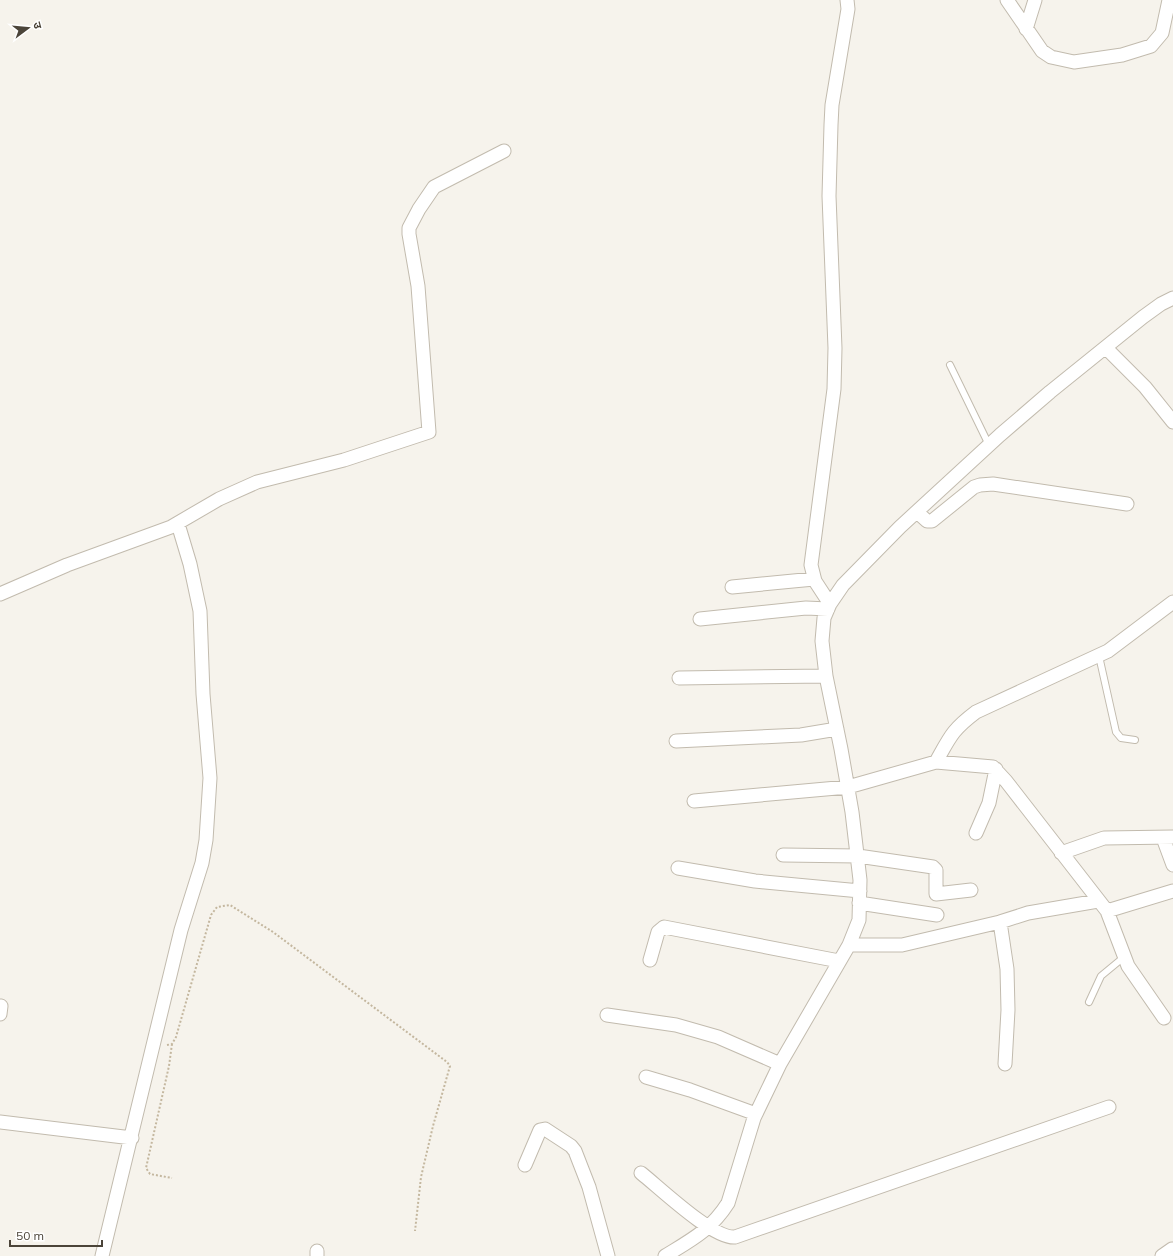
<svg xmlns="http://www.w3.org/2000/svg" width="1173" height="1256" font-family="Mulish,'Noto Sans Devanagari',sans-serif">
<rect width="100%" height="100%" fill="#f6f3ec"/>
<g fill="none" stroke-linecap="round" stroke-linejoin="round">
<g stroke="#c2bbae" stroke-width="8">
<path id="lane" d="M 950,365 L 989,445
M 1099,656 L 1116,732 L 1121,738 L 1135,740
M 1089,1002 L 1101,976 L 1124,957"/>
</g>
<g stroke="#c2bbae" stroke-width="15">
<path id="street" d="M 1007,0 L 1042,51 L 1051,57 L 1074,62 L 1122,55 L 1151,46 L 1162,33 L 1169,0
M 1026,29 L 1035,0
M 1106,348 L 1145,387 L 1173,422
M 917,512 L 927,521 L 932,521 L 974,487 L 980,485 L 993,484 L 1127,504
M 732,587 L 814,579
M 0,594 L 67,565 L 171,527 L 219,499 L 257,482 L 344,460 L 429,432 L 418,286 L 409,234 L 409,228 L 419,209 L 434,187 L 504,151
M 830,604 L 815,581 L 811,565 L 834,389 L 835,348 L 829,196 L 831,125 L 832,105 L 848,9 L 847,0
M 700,619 L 806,608 L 828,609
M 679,678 L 826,676
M 676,741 L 801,735 L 837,729
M 936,762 C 950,737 952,730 976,712 L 1108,651 L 1173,602
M 694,801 L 848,787 L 936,762 L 993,767 L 1006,781 L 1107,911 L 1128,966 L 1164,1018
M 976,833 L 989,803 L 996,769
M 1163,838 L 1173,865
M 1061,853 L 1104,838 L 1173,837
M 783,855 L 858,856 L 933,867 L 936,870 L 936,894 L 971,890
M 678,868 L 755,881 L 860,891
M 859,903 L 937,915
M 1107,911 L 1173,891
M 1000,922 L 1007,969 L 1008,1010 L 1005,1064
M 849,945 L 902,945 L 1000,922 L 1028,913 L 1098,901
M 650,960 L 658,932 L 664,927 L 839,961
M 0,1014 L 1,1006
M 607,1015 L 676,1025 L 718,1037 L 780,1064
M 646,1077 L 690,1090 L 756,1114
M 0,1122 L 132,1138
M 525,1165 L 540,1130 L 545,1129 L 571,1146 L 575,1151 L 589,1187 L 608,1256
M 641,1173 C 660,1188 713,1239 735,1237 L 1109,1107
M 102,1256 L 181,930 L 202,863 L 206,840 L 210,778 L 203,694 L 200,611 L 190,564 L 178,524
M 317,1256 L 317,1251
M 665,1256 C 691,1240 711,1230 728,1203 L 754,1118 L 780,1064 L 849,945 L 859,920 L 860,880 L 852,812 L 841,749 L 826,676 L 822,641 L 824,618 L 830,604 L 843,585 L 900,527 L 1000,435 L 1050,392 L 1143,317 L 1161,304 L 1173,298
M 1162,1256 L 1172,1249"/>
</g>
<path stroke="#c4b79f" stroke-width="2" stroke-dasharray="2 2" stroke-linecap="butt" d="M 172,1044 L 169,1066 L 146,1168 L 150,1174 L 172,1178
M 167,1045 L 172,1044 L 176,1037 L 211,915 L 217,907 L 230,905 L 273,932 L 447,1062 L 450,1066 L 433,1126 L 421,1177 L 415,1231"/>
<use href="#lane" stroke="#fff" stroke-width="6"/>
<use href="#street" stroke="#fff" stroke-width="13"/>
</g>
<g transform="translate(28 28) rotate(74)" stroke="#ffffff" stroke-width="3" paint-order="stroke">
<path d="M0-3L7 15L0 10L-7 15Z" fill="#4b4439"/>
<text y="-6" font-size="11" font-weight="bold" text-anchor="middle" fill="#4b4439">उ</text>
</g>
<path d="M10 1240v6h92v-6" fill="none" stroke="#4b4439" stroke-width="2"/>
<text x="16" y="1240" font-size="12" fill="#4b4439" stroke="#ffffff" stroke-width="3" paint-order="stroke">50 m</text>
</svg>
